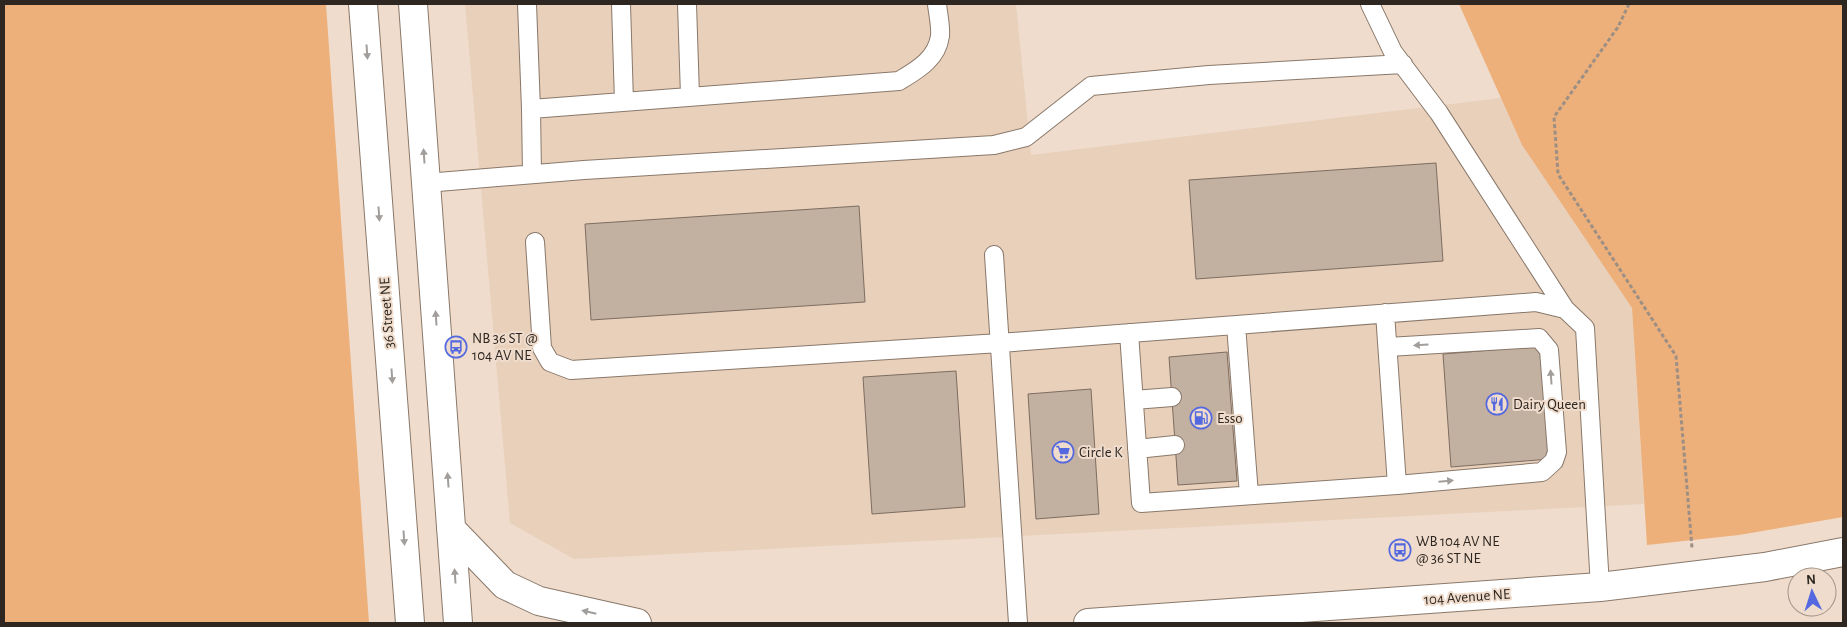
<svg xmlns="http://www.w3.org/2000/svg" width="1847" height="627" font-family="'Alegreya Sans',sans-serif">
<rect width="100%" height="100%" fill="#efdccc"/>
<path fill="#e8d0bb" d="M 465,4 L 1016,4 L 1031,155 L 1501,98 L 1522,145 L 1632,308 L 1644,504 L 574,559 L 510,523 Z"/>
<path fill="#edb07b" d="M 4,4 L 326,4 L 369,623 L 4,623 Z
M 1459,4 L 1843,4 L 1843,517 L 1739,535 L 1647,545 L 1632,308 L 1522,145 Z"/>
<path fill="#c2b0a1" stroke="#7e6d5f" d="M 1436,163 L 1443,261 L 1196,279 L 1189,180 Z
M 859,206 L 865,302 L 591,320 L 585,224 Z
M 1541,346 L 1550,459 L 1451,467 L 1443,354 Z
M 1227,352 L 1237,481 L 1178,485 L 1169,357 Z
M 956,371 L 965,507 L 872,514 L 863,377 Z
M 1091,389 L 1099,514 L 1036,519 L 1028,394 Z"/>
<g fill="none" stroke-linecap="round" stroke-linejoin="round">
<g stroke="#89786a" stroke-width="20">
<path id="service" d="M 527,4 L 531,109
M 621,4 L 624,102
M 687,4 L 690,96
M 1370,4 L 1393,52 L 1439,113 L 1565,309
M 532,174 L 531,109 L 899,81 C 917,70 937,59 940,36 C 941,26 938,14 937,4
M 426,183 L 584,170 L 994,145 L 1026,137 L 1091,86 L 1209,75 L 1403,64
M 535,242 L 542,348 L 550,362 L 571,370 L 1000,343 L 1536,302 L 1565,309 L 1585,328 L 1600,587
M 994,255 L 1018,623
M 1236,325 L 1249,495
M 1129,333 L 1141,503 L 1397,485 L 1385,313
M 1388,347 L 1539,338 L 1549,350 L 1557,452 L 1554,461 L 1542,472 L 1397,485
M 1134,400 L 1172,397
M 1137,449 L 1175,445"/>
</g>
<g stroke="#89786a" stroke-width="30">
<path id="tertiary" d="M 363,4 L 410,623
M 413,4 L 458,623
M 451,529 L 505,585 L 539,601 L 637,623
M 1088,623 L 1600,587 L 1765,567 L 1843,552"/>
</g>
<path stroke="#9d8f84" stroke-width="3" stroke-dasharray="4 2.5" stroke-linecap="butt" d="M 1629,4 L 1618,27 L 1554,117 L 1558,174 L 1676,356 L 1692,548"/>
<use href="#service" stroke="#fff" stroke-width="18"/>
<use href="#tertiary" stroke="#fff" stroke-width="28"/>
</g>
<defs><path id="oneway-solid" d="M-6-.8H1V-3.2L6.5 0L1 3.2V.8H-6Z" transform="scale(1.25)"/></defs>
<g fill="#a19e9b">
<use href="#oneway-solid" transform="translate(367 52) rotate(86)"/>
<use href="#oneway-solid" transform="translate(424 156) rotate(-94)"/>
<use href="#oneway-solid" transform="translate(379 214) rotate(86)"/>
<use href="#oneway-solid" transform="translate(436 318) rotate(-94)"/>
<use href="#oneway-solid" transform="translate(1421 345) rotate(177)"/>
<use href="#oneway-solid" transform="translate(392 376) rotate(86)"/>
<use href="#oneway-solid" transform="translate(1551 377) rotate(-94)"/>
<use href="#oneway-solid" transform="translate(448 480) rotate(-94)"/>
<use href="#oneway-solid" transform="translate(1446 481) rotate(-5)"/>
<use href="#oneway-solid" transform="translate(404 538) rotate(86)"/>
<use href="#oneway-solid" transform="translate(455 576) rotate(-94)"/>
<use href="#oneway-solid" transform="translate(589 612) rotate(-167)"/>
</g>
<defs>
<g id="bus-ring" transform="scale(1.125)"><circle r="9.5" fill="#efdccc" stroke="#5469df" stroke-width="1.5"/><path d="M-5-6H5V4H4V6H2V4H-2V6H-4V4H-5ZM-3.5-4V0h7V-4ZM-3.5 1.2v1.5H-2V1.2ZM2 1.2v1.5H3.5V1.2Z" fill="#5469df"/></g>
<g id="restaurant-ring" transform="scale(1.125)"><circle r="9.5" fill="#efdccc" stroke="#5469df" stroke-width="1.5"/><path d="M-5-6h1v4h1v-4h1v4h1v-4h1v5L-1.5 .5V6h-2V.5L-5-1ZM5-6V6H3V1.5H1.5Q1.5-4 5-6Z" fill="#5469df"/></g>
<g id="fuel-ring" transform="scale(1.125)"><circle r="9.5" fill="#efdccc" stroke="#5469df" stroke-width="1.5"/><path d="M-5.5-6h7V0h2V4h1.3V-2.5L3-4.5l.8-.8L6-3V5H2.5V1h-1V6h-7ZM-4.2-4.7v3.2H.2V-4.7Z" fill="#5469df"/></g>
<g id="supermarket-ring" transform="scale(1.125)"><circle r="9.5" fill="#efdccc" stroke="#5469df" stroke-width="1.5"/><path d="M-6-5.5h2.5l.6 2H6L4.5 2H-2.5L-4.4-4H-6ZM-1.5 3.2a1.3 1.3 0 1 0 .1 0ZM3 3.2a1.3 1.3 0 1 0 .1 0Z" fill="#5469df"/></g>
</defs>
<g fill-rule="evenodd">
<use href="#bus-ring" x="456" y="347"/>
<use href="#restaurant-ring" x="1497" y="404"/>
<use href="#fuel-ring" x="1201" y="418"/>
<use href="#supermarket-ring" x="1063" y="452"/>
<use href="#bus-ring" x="1400" y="550"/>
</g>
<g text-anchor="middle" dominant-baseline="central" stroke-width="4" stroke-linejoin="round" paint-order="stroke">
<g font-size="15" fill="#2e2721" stroke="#efdccc">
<text transform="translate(387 313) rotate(-94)">36 Street NE</text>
<text transform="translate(1467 597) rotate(-4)">104 Avenue NE</text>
</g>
<g font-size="15" fill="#2e2721" stroke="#efdccc" text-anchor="start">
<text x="472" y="338">NB 36 ST @<tspan x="472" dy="17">104 AV NE</tspan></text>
<text x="1513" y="404">Dairy Queen</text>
<text x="1217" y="418">Esso</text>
<text x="1079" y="452">Circle K</text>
<text x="1416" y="541">WB 104 AV NE<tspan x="1416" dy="17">@ 36 ST NE</tspan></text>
</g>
</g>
<rect width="1847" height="627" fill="none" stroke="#2e2721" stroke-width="10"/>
<g transform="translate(1812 592) rotate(356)"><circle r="24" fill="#efdccc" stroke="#a29488"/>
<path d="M0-4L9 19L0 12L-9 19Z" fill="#5469df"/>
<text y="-8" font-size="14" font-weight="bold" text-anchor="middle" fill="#2e2721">N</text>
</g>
</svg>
